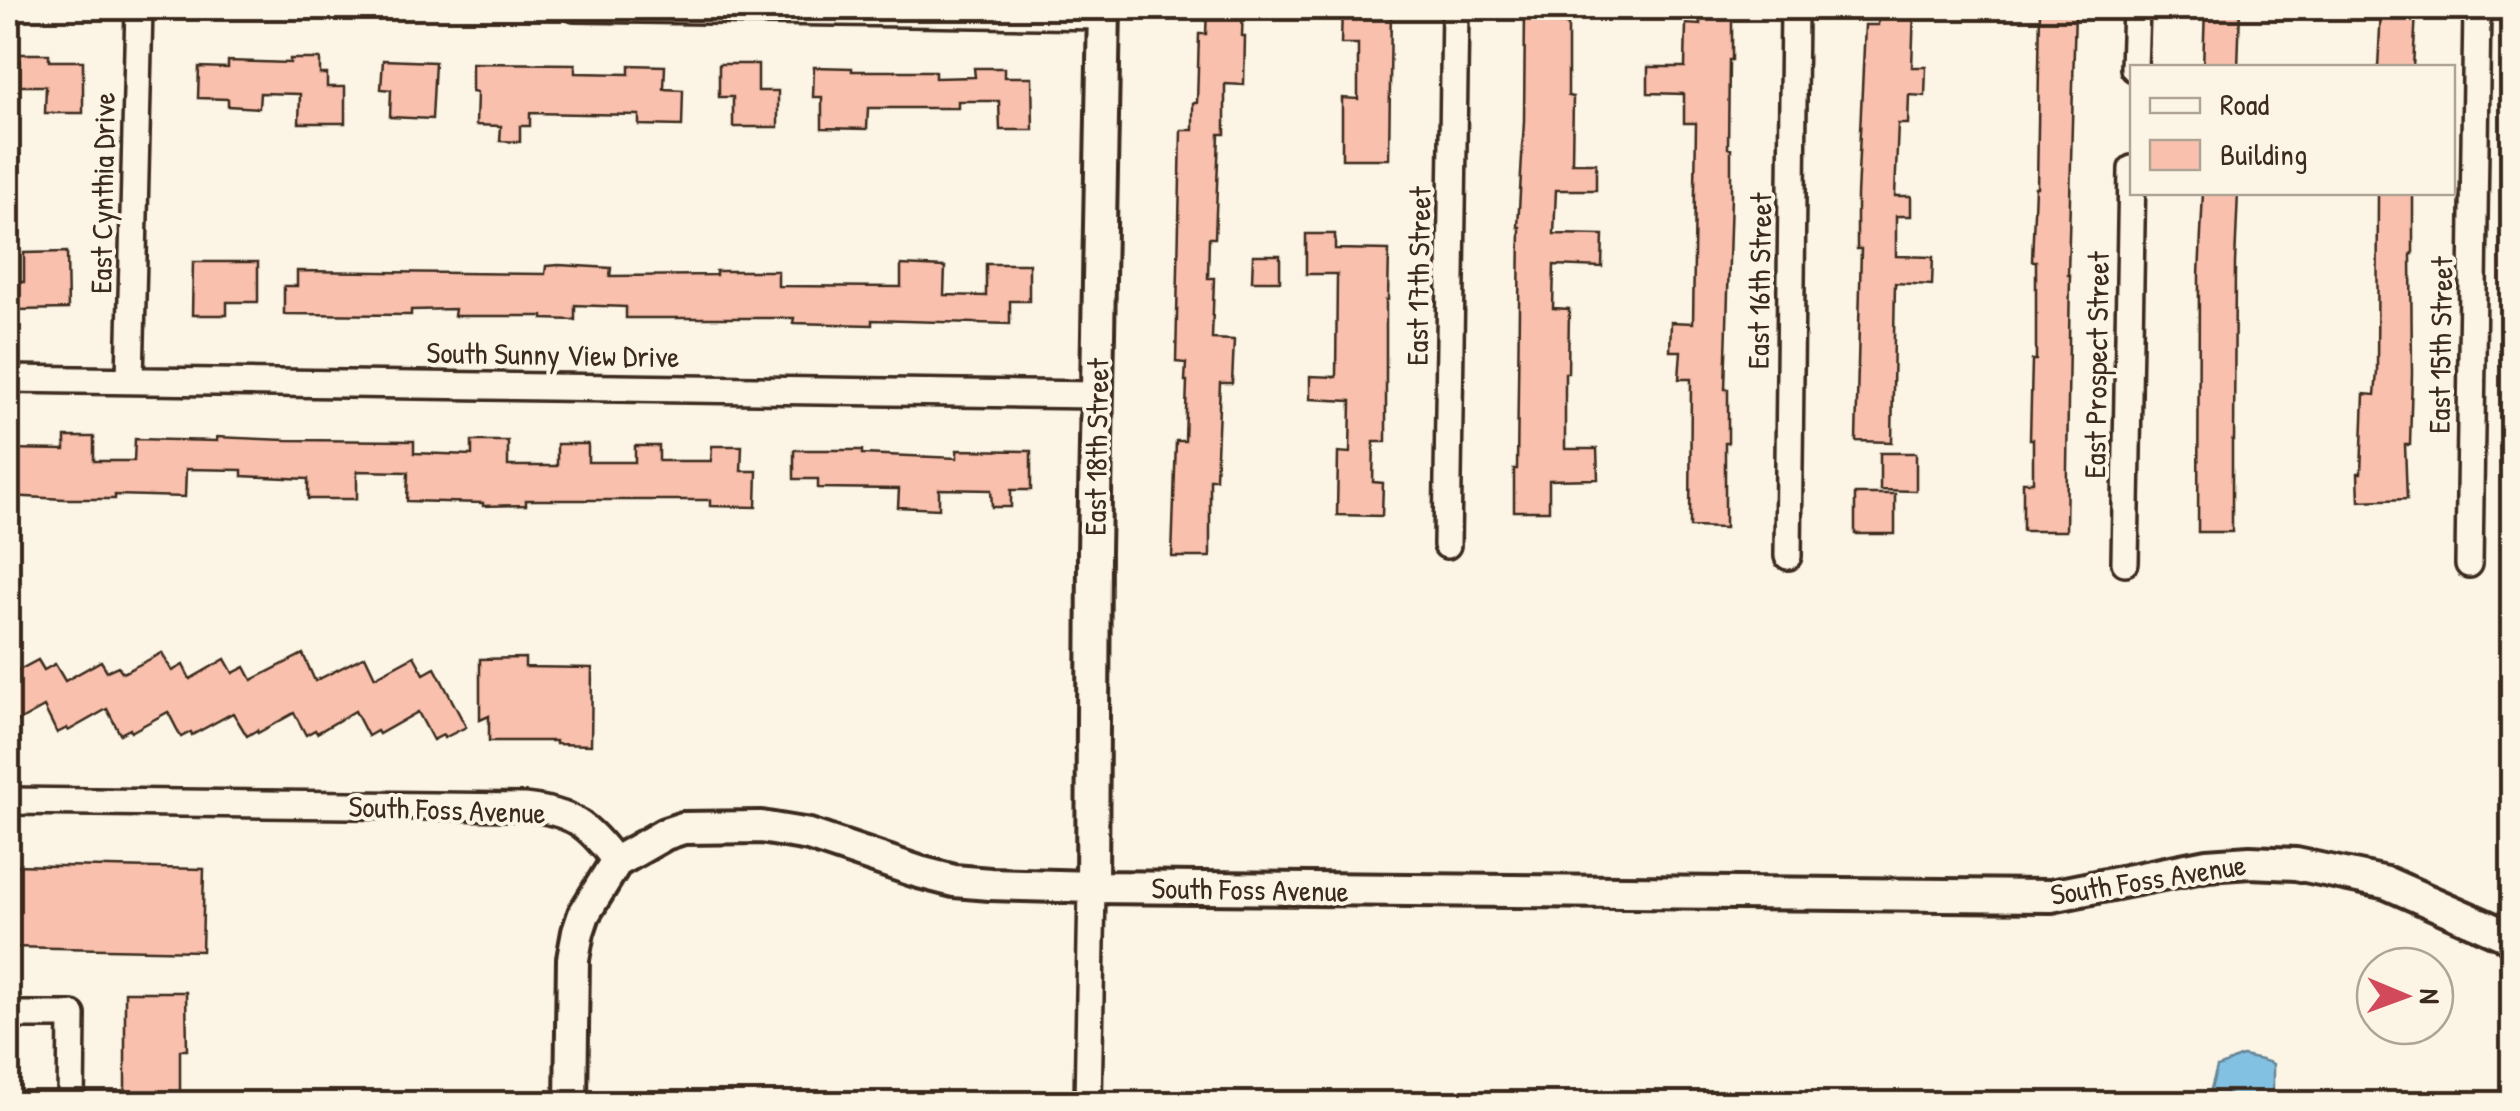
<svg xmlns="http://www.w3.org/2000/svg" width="2520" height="1111" font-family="'Patrick Hand',sans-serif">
<rect width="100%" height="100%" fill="#fcf5e5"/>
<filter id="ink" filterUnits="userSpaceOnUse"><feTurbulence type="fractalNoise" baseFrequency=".01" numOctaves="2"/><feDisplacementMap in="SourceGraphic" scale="20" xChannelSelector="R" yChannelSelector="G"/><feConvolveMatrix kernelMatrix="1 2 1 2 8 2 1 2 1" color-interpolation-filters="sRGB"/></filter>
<g filter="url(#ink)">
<path fill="#83c1e3" stroke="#668594" stroke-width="2.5" d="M 2243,1056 C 2254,1059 2264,1059 2273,1064 L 2273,1103 L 2207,1103 L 2217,1067 C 2227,1065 2233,1058 2243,1056 Z"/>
<path fill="#f9c1ad" stroke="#3b2a1e" stroke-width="2.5" d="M 1207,8 L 1243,8 L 1242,36 L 1245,36 L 1244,85 L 1225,84 L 1225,134 L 1219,134 L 1215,238 L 1209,238 L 1208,278 L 1214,278 L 1212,339 L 1234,340 L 1232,383 L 1220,383 L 1216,479 L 1210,479 L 1210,557 L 1172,557 L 1176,441 L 1185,441 L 1187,381 L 1185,381 L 1186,363 L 1176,362 L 1181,130 L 1193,130 L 1193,103 L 1197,103 L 1199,34 L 1206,34 Z
M 1342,8 L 1391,8 L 1389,159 L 1342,159 L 1342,98 L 1358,99 L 1358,44 L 1341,44 Z
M 1525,8 L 1559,8 L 1558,24 L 1568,24 L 1568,96 L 1573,97 L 1572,163 L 1596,163 L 1596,190 L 1556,190 L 1554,234 L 1603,235 L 1602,267 L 1554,265 L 1553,308 L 1569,309 L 1568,373 L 1565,373 L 1565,449 L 1597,449 L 1598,479 L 1549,480 L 1549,511 L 1514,511 L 1514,469 L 1517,469 L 1520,227 L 1518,227 L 1524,121 Z
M 1700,8 L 1732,8 L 1732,60 L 1729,60 L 1728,148 L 1731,149 L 1731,196 L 1725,389 L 1728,389 L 1728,443 L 1725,443 L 1725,528 L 1690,527 L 1691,379 L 1679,379 L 1681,351 L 1670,351 L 1671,322 L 1693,323 L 1696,123 L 1684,123 L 1684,94 L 1648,93 L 1648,67 L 1685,67 L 1686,24 L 1700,25 Z
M 1879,8 L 1914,8 L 1912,67 L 1926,67 L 1925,96 L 1909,95 L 1908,124 L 1898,124 L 1895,196 L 1911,196 L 1911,216 L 1896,216 L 1896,256 L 1933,257 L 1932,285 L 1895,283 L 1892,442 L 1856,441 L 1861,249 L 1857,249 L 1857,196 L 1865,25 L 1878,25 Z
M 2040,8 L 2075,9 L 2068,275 L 2070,275 L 2066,531 L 2023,531 L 2023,482 L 2033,482 L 2033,439 L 2030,439 L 2032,360 L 2036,360 L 2036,261 L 2032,261 L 2035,187 L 2037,187 Z
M 2205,8 L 2240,8 L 2238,68 L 2203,68 Z
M 2381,9 L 2416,11 L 2413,68 L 2378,68 Z
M 20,54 L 49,54 L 49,61 L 83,61 L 83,113 L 45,113 L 46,86 L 20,86 Z
M 290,59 L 320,59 L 320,74 L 327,74 L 327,87 L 345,87 L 345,123 L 299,123 L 300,94 L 260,93 L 259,108 L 228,106 L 228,99 L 198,98 L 199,67 L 228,68 L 228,61 L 290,63 Z
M 383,60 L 435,62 L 432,119 L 390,117 L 391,90 L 381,89 Z
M 472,63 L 575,64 L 575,73 L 629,74 L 629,65 L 665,66 L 664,89 L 683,90 L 682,126 L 639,125 L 639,115 L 530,113 L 530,126 L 520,126 L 520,142 L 500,141 L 501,126 L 476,125 L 477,93 L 472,92 Z
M 719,64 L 758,64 L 758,91 L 778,91 L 778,127 L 733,127 L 733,97 L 719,97 Z
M 814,67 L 852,68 L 852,71 L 935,71 L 935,78 L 975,77 L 974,68 L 1004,68 L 1004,77 L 1032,77 L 1033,130 L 1000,130 L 999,101 L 958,101 L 958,108 L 868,108 L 867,129 L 822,128 L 822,97 L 813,97 Z
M 2203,192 L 2238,192 L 2235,263 L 2234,440 L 2232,440 L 2232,532 L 2198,532 L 2199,275 Z
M 2378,192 L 2413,192 L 2413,254 L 2411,254 L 2412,374 L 2410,445 L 2405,445 L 2407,499 L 2359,501 L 2358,473 L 2361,473 L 2364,394 L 2375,395 L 2377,372 Z
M 1306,234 L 1335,234 L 1335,249 L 1389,250 L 1388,300 L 1386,300 L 1386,442 L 1374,442 L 1373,482 L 1383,483 L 1382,516 L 1337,515 L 1338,452 L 1350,453 L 1351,401 L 1310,399 L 1310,376 L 1336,377 L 1337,274 L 1306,274 Z
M 67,252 L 68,309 L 17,310 L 16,282 L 24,282 L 24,253 Z
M 1253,255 L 1280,255 L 1280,281 L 1252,281 Z
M 193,262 L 258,262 L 258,302 L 227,302 L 227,315 L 192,315 Z
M 986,264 L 1029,264 L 1029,301 L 1010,301 L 1010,324 L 872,320 L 872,325 L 793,323 L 794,318 L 626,318 L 626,307 L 575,305 L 575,320 L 543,319 L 543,316 L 454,316 L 455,309 L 411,310 L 411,315 L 284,314 L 284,286 L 297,286 L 297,271 L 545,274 L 546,266 L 559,265 L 611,268 L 610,276 L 716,275 L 716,271 L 778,271 L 778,286 L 901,287 L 901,265 L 945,267 L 944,295 L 986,296 Z
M 65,437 L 94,437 L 94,461 L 134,461 L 135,439 L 217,441 L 217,437 L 286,440 L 414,441 L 414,453 L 472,455 L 472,441 L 508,441 L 508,466 L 557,466 L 557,444 L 588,444 L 588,462 L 635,462 L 635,446 L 659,446 L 659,461 L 711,461 L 712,446 L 742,446 L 741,471 L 757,471 L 756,507 L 710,506 L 710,500 L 526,500 L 526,505 L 483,506 L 483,503 L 407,501 L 408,472 L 357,471 L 357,499 L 308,499 L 308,479 L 242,476 L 242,470 L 186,469 L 185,497 L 115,495 L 115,499 L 65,499 L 8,496 L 8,449 L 65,450 Z
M 794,450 L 862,450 L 862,454 L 957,458 L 957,450 L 1031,451 L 1031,490 L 1011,490 L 1011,507 L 992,507 L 991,490 L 939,489 L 939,509 L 898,507 L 899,489 L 818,488 L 818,479 L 794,479 Z
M 1880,453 L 1916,453 L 1916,491 L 1880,490 Z
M 1855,494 L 1895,494 L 1895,534 L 1855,534 Z
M 162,653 L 172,671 L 183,665 L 190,679 L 225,659 L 233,673 L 245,667 L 252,680 L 303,654 L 315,681 L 365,656 L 375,677 L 414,656 L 424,674 L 435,668 L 466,727 L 444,738 L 443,735 L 433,740 L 418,712 L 379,734 L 377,731 L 368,736 L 355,711 L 317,733 L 315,730 L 306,735 L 294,713 L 258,733 L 257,730 L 247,736 L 233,713 L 192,735 L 191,732 L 181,737 L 168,712 L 131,732 L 130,729 L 120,734 L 107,709 L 68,731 L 67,728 L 57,733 L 44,707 L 8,727 L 8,676 L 38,660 L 44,670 L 55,664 L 65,681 L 101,661 L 107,671 L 118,666 L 123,673 Z
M 525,658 L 525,667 L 592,668 L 591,745 L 556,744 L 556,741 L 489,741 L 489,716 L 480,720 L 480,659 Z
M 12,865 L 204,869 L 202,951 L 10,947 Z
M 125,992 L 186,992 L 187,1050 L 180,1050 L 180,1104 L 125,1104 Z"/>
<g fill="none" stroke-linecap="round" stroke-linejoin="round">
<g stroke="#3b2a1e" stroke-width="32">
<path id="minor" d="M 575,8 L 1104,16
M 2134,68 L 2136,8
M 8,379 L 1097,395
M 130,380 L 139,8
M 1447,545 L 1455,8
M 1788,556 L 1794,8
M 2125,562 L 2132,169
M 2469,564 L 2477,8
M 8,801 L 524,807 C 572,812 588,824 616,862
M 8,1015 L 72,1015 L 71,1104
M 1088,1104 L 1092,887"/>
</g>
<g stroke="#3b2a1e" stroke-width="38">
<path id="tertiary" d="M 1092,887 L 1094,552 L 1104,8
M 571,1104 L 573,959 L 578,932 L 584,914 L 616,862 L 665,834 L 683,828 L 761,827 L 809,835 L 919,872 L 954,881 L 990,884 L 1092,887 L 2051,896 L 2207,865 L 2250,862 L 2296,864 L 2387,883 L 2512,938"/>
</g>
<use href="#minor" stroke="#fcf5e5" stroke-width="25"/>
<use href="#tertiary" stroke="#fcf5e5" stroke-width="30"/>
</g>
</g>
<g text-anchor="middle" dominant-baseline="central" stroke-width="8" stroke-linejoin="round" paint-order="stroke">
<g font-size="30" fill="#3b2a1e" stroke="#fcf5e5">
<text transform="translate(102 193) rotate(-89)">East Cynthia Drive</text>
<text transform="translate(1418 276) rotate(-89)">East 17th Street</text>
<text transform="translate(1759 281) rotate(-89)">East 16th Street</text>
<text transform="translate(2440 345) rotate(-89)">East 15th Street</text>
<text transform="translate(553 354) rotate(1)">South Sunny View Drive</text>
<text transform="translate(2096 365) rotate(-89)">East Prospect Street</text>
<text transform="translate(1096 447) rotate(-89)">East 18th Street</text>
<text transform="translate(447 809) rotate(2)">South Foss Avenue</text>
<text transform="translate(2148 879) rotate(-9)">South Foss Avenue</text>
<text transform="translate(1250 889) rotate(1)">South Foss Avenue</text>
</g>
</g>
<rect width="2520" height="1111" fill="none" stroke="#fcf5e5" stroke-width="40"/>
<rect x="20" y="20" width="2480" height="1071" fill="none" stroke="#3b2a1e" stroke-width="4" filter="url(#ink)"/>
<rect x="2130" y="65" width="325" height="130" fill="#fcf5e5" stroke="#afa495" stroke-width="2.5"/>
<rect x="2150" y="98" width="50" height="15" fill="#fcf5e5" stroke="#afa495" stroke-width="2.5"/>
<text x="2220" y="115" font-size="30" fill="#3b2a1e">Road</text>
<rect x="2150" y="140" width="50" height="30" fill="#f9c1ad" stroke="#afa495" stroke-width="2.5"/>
<text x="2220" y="165" font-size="30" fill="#3b2a1e">Building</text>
<g transform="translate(2405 996) rotate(91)"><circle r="48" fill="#fcf5e5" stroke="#afa495" stroke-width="2.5"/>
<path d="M0-8L18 38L0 25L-18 38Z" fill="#d1495b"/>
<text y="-15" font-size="28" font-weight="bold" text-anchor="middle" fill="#3b2a1e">N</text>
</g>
</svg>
